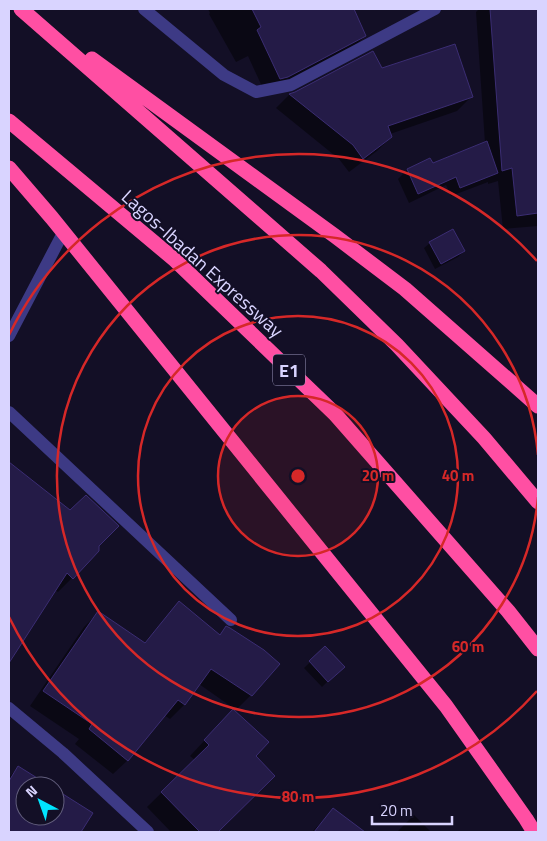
<svg xmlns="http://www.w3.org/2000/svg" width="547" height="841" font-family="'Titillium Web',sans-serif">
<rect width="100%" height="100%" fill="#130f26"/>
<path fill="#0007" d="M 208,9 L 352,9 L 365,36 L 350,51 L 265,93 L 248,56 L 236,62 L 209,14 L 210,13 Z
M 479,9 L 538,9 L 538,226 L 503,229 L 498,181 L 488,184 L 488,182 L 451,196 L 446,185 L 409,203 L 398,179 L 407,170 L 432,164 L 485,143 L 476,12 Z
M 381,70 L 471,97 L 457,111 L 390,134 L 391,137 L 377,151 L 349,172 L 339,159 L 276,108 L 289,95 Z
M 430,243 L 464,251 L 458,257 L 435,269 L 424,248 Z
M 9,464 L 71,512 L 97,546 L 72,578 L 58,592 L 54,589 L 9,659 Z
M 179,603 L 219,636 L 226,628 L 251,695 L 236,710 L 199,684 L 184,705 L 170,719 L 164,715 L 128,760 L 113,774 L 75,744 L 79,739 L 30,706 L 84,627 L 98,613 L 144,643 Z
M 325,648 L 337,672 L 322,687 L 304,668 Z
M 218,726 L 254,756 L 259,791 L 216,832 L 171,832 L 147,807 L 195,760 L 190,756 Z
M 18,768 L 47,786 L 25,786 L 25,816 L 55,816 L 55,791 L 91,813 L 79,832 L 9,832 L 9,777 Z
M 333,810 L 363,832 L 312,832 Z
M 414,815 L 431,832 L 397,832 Z"/>
<path fill="#241b47" stroke="#3b2d73" d="M 252,9 L 354,9 L 366,36 L 288,77 L 280,79 L 257,30 L 261,27 Z
M 490,9 L 538,9 L 538,213 L 517,216 L 512,168 L 502,171 Z
M 455,44 L 473,97 L 388,126 L 392,137 L 363,159 L 353,145 L 289,94 L 295,92 L 373,51 L 382,68 Z
M 487,141 L 498,173 L 460,188 L 456,177 L 418,194 L 407,169 L 430,158 L 433,163 Z
M 453,229 L 465,251 L 441,264 L 429,242 Z
M 9,462 L 70,510 L 86,495 L 119,526 L 99,546 L 99,551 L 73,579 L 67,573 L 9,663 Z
M 179,601 L 220,635 L 226,626 L 230,628 L 264,650 L 280,664 L 252,696 L 211,669 L 185,705 L 178,700 L 128,761 L 89,729 L 92,724 L 43,691 L 98,611 L 145,643 Z
M 325,646 L 345,667 L 328,682 L 309,661 Z
M 233,709 L 269,742 L 256,756 L 275,776 L 218,832 L 200,832 L 161,792 L 209,745 L 204,740 Z
M 18,766 L 50,786 L 25,786 L 25,816 L 55,816 L 55,789 L 93,813 L 81,832 L 9,832 L 9,781 Z
M 333,808 L 365,832 L 314,832 Z"/>
<g fill="none" stroke-linecap="round" stroke-linejoin="round">
<path stroke="#3d3a85" stroke-width="12" d="M 144,9 L 224,75 L 256,92 L 291,85 L 435,9
M 9,336 L 63,233
M 9,412 L 231,620
M 9,708 L 63,753 L 148,832"/>
<path stroke="#ff4fa3" stroke-width="15" d="M 21,9 L 321,271 L 397,345 L 484,438 L 538,502
M 92,59 L 335,236 L 405,289 L 538,406
M 9,121 L 175,260 L 335,414 L 508,611 L 538,649
M 9,168 L 52,218 L 446,706 L 526,819 L 534,832"/>
</g>
<circle cx="298" cy="476" r="80" fill="#d62828" fill-opacity=".12"/>
<g fill="none" stroke="#d62828" stroke-width="2.5">
<circle cx="298" cy="476" r="80"/>
<circle cx="298" cy="476" r="160"/>
<path d="M538 497A241 241 0 1 1 538 455"/>
<path d="M537 691A321 321 0 0 1 9 617M9 335A321 321 0 0 1 537 261"/>
</g>
<g text-anchor="middle" dominant-baseline="central" stroke-width="4" stroke-linejoin="round" paint-order="stroke">
<rect fill="#130f26" stroke="#9e99be" stroke-width="1" x="273" y="354.5" width="32" height="31" rx="4"/>
<g font-size="18" font-weight="bold" fill="#d9d4ff">
<text x="289" y="370">E1</text>
</g>
<g font-size="19" fill="#d9d4ff" stroke="#130f26">
<text transform="translate(203 263) rotate(42)">Lagos-Ibadan Expressway</text>
</g>
</g>
<circle cx="298" cy="476" r="8" fill="#d62828" stroke="#130f26" stroke-width="2.5"/>
<g font-size="15" text-anchor="middle" font-weight="bold" fill="#d62828" stroke="#130f26" stroke-width="4" stroke-linejoin="round" paint-order="stroke">
<text x="378" y="481">20 m</text>
<text x="458" y="481">40 m</text>
<text x="468" y="652">60 m</text>
<text x="298" y="802">80 m</text>
</g>
<rect width="547" height="841" fill="none" stroke="#d9d4ff" stroke-width="20"/>
<g transform="translate(40 801) rotate(319)"><circle r="24" fill="#130f26" stroke="#625e7d"/>
<path d="M0-4L9 19L0 12L-9 19Z" fill="#00e5ff"/>
<text y="-8" font-size="14" font-weight="bold" text-anchor="middle" fill="#d9d4ff">N</text>
</g>
<path d="M372 816v8h80v-8" fill="none" stroke="#d9d4ff" stroke-width="2.5"/>
<text x="380" y="816" font-size="15" fill="#d9d4ff" stroke="#130f26" stroke-width="4" paint-order="stroke">20 m</text>
</svg>
